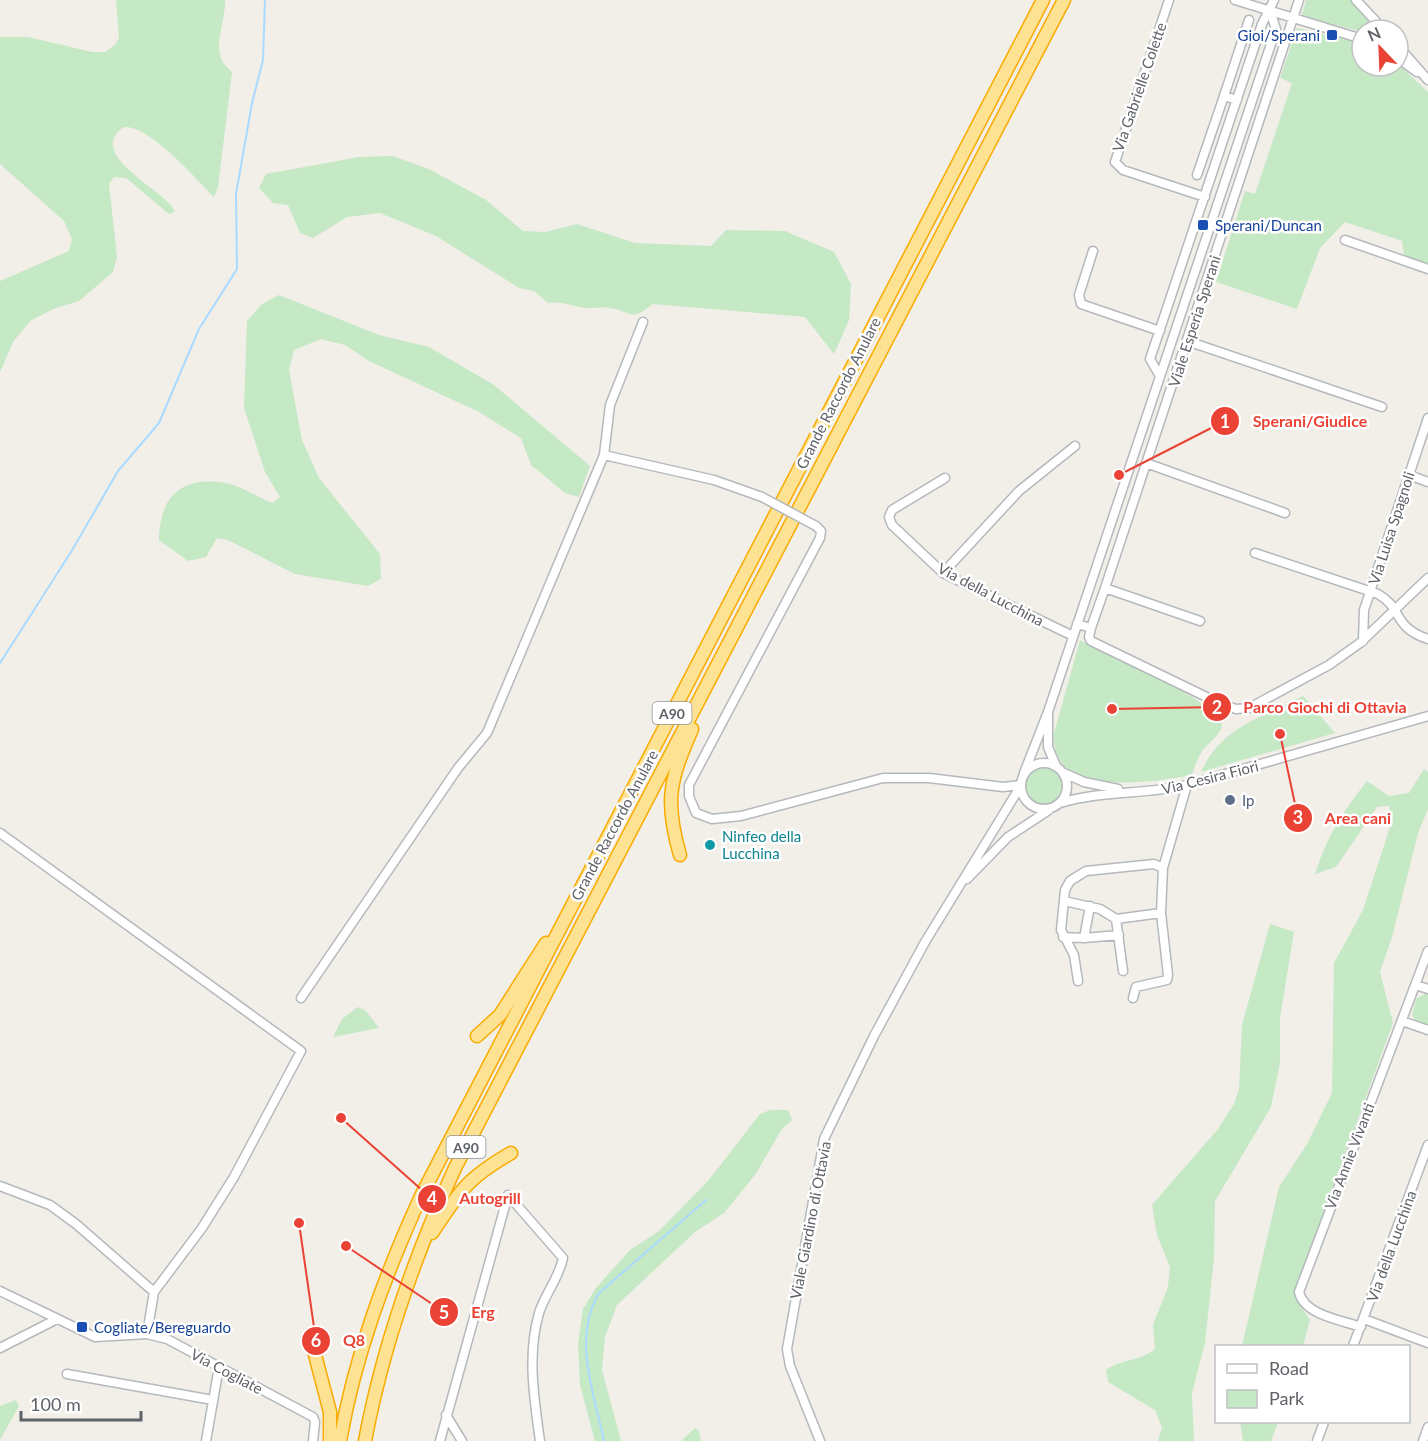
<svg xmlns="http://www.w3.org/2000/svg" width="1428" height="1441" font-family="Lato,sans-serif">
<rect width="100%" height="100%" fill="#f1efe8"/>
<path fill="#c5e8c5" d="M 116,0 L 225,0 C 226,26 207,54 232,72 L 218,187 L 214,197 C 195,178 151,126 124,127 C 83,154 166,191 175,211 L 169,214 L 126,178 L 114,177 L 109,184 L 117,257 L 113,272 L 79,301 L 53,309 L 30,321 L 13,342 L 0,372 L 0,281 L 69,251 L 72,239 L 64,221 L 0,164 L 0,37 L 28,37 L 92,52 L 105,52 L 115,45 L 119,38 Z
M 1306,0 L 1352,0 L 1379,30 L 1362,30 L 1362,32 L 1302,16 Z
M 1297,28 L 1362,43 L 1362,66 L 1398,64 L 1428,92 L 1428,265 L 1404,256 L 1402,241 L 1345,222 L 1320,248 L 1297,309 L 1216,282 L 1245,191 L 1255,194 L 1292,83 L 1280,78 Z
M 393,156 L 431,170 L 486,200 L 523,231 L 545,232 L 577,224 L 635,243 L 711,246 L 726,230 L 785,231 L 834,252 L 851,284 L 849,320 L 834,354 L 805,317 L 653,304 C 629,323 633,311 609,308 C 601,306 593,309 585,308 C 571,306 562,301 548,303 L 534,291 L 519,288 L 436,236 L 380,213 L 347,217 L 313,238 L 300,233 L 288,205 L 273,203 L 259,188 L 266,174 L 359,157 Z
M 279,295 L 379,335 L 429,347 L 494,385 L 590,466 L 579,497 L 565,493 L 531,465 L 521,438 L 479,412 L 369,361 L 345,345 L 321,339 L 294,350 L 289,370 L 302,440 L 319,478 L 380,554 L 381,579 L 368,586 L 295,574 L 228,540 L 217,538 L 206,557 L 188,561 L 159,540 C 160,500 177,478 219,482 C 236,483 256,496 272,503 L 280,497 L 265,472 L 244,408 L 247,321 L 262,304 Z
M 1080,640 C 1101,651 1222,704 1222,724 C 1222,735 1206,744 1201,753 C 1197,760 1194,767 1192,775 C 1160,781 1085,793 1062,763 C 1056,755 1055,746 1053,737 Z
M 1303,696 L 1335,733 L 1201,772 C 1222,726 1262,718 1303,696 Z
M1026 786a18 18 0 1 1 36 0a18 18 0 1 1-36 0Z
M 1424,769 L 1428,772 L 1428,809 L 1418,833 L 1392,937 L 1380,972 L 1393,1023 L 1296,1288 L 1295,1298 L 1310,1320 L 1303,1346 L 1242,1346 L 1279,1187 L 1307,1144 L 1332,1093 L 1334,963 L 1363,910 L 1392,821 L 1389,806 L 1377,807 L 1336,867 L 1315,874 C 1328,835 1342,813 1367,781 L 1389,796 L 1409,793 Z
M 1270,924 L 1294,932 L 1280,1018 L 1280,1063 L 1271,1107 L 1215,1201 L 1214,1258 L 1205,1343 L 1192,1393 L 1194,1441 L 1158,1441 L 1162,1428 L 1155,1410 L 1108,1382 L 1106,1370 C 1121,1359 1141,1361 1155,1349 L 1153,1325 L 1168,1287 L 1170,1267 L 1157,1235 L 1152,1205 L 1218,1129 L 1234,1104 L 1239,1089 L 1242,1025 Z
M 1428,992 L 1428,1027 L 1417,1022 L 1412,1015 L 1416,999 Z
M 358,1007 L 366,1011 L 379,1028 L 333,1037 L 342,1019 Z
M 770,1110 L 788,1110 L 792,1120 L 782,1129 L 755,1175 L 724,1213 L 695,1232 L 617,1305 L 605,1337 L 602,1370 L 621,1441 L 595,1441 L 580,1385 L 578,1344 L 583,1309 L 596,1288 L 630,1250 L 659,1231 L 708,1181 L 760,1114 Z
M 16,1400 L 19,1406 L 0,1440 L 0,1406 Z
M 1240,1422 L 1278,1422 L 1271,1441 L 1243,1441 Z
M 695,1428 L 699,1431 L 701,1441 L 681,1441 Z"/>
<g fill="none" stroke-linecap="round" stroke-linejoin="round">
<path stroke="#aadaff" stroke-width="2" d="M 0,663 L 71,552 L 118,471 L 159,423 L 199,329 L 237,269 L 236,194 L 252,103 L 263,60 L 265,0
M 604,1441 C 594,1393 572,1338 599,1293 L 706,1200"/>
<g stroke="#b5b8bc" stroke-width="11">
<path id="minor" d="M 1169,0 L 1115,162 L 1123,170 L 1205,197
M 1235,0 L 1362,39
M 1356,0 L 1384,30
M 1398,46 L 1428,80
M 1398,58 L 1417,72
M 1224,96 L 1249,20
M 1197,175 L 1224,96 L 1237,100
M 1345,240 L 1428,269
M 1093,251 L 1079,295 L 1081,304 L 1160,331
M 1187,341 L 1382,407
M 1160,376 L 1150,359 L 1262,24 L 1274,0
M 604,455 L 610,405 L 643,322
M 1146,463 L 1285,513
M 1409,475 L 1428,482
M 945,478 L 892,510 L 889,517 L 892,525 L 943,573 L 1073,636
M 816,526 L 821,531 L 820,538 L 689,785 L 689,796 L 696,813 L 712,819 L 741,816 L 883,778 L 929,778 L 1003,787 L 1020,785
M 1255,553 L 1378,594 C 1403,608 1392,627 1428,639
M 943,573 L 1019,491 L 1075,446
M 1105,588 L 1200,621
M 1077,624 L 1091,628 L 1105,588 L 1299,0
M 1091,628 L 1089,637 L 1091,641 L 1221,704 L 1236,709 L 1249,708 L 1329,665 L 1360,643 L 1428,578
M 1363,641 L 1364,610 L 1428,418
M 1048,715 L 1048,747 L 1056,766
M1021 786a23 23 0 1 1 46 0a23 23 0 1 1-46 0Z
M 1024,773 L 1048,712 L 1276,29 L 1270,11
M 1064,773 L 1084,782 L 1118,789
M 1060,803 C 1102,790 1145,795 1187,785 L 1428,716
M 0,833 L 301,1051 L 234,1177 L 202,1228 L 154,1292 L 147,1334
M 967,879 L 1008,837 L 1049,810
M 1064,901 L 1100,909 L 1116,919
M 1063,937 L 1084,938 L 1090,906
M 1084,938 L 1119,935
M 1123,971 L 1116,919 L 1161,913
M 1078,981 L 1074,955 L 1061,930 L 1065,890 L 1070,881 L 1086,871 L 1154,864 L 1163,868
M 1416,985 L 1428,989
M 301,998 L 458,768 L 487,733 L 604,455 L 714,480 L 762,497
M 1133,998 L 1136,987 L 1167,980 L 1168,975 L 1161,913 L 1163,868 L 1187,785
M 1402,1021 L 1428,1030
M 0,1186 L 50,1205 L 76,1224 L 154,1292
M 508,1195 L 563,1258 C 559,1278 545,1294 539,1313 C 527,1355 534,1398 540,1441
M 0,1291 L 95,1337 L 147,1334 L 167,1339 L 313,1417 L 315,1422 L 313,1441
M 1364,1319 L 1428,1343
M 1361,1327 C 1341,1320 1304,1315 1299,1292 L 1428,951
M 1353,1346 L 1428,1145
M 0,1348 L 57,1319
M 67,1374 L 213,1400
M 446,1415 L 462,1441
M 206,1441 L 219,1367
M 440,1441 L 508,1195
M 820,1441 L 790,1366 L 787,1349 L 824,1139 L 874,1036 L 925,942 L 1020,787
M 1317,1441 L 1324,1422
M 1423,1441 L 1428,1427"/>
</g>
<g stroke="#f9ab00" stroke-width="15">
<path id="highway" d="M 680,855 C 664,800 670,780 692,729
M 477,1036 L 500,1015 L 546,943
M 432,1233 C 460,1191 466,1179 511,1153
M 314,1351 L 330,1412 L 330,1441
M 340,1441 C 355,1355 385,1275 421,1196 L 1043,0
M 365,1441 C 383,1345 414,1257 455,1168 L 1064,0"/>
</g>
<use href="#minor" stroke="#fff" stroke-width="8"/>
<use href="#highway" stroke="#fde293" stroke-width="12"/>
<g stroke="#b5b8bc" stroke-width="11" stroke-linecap="butt">
<path id="minor-bridge" d="M 762,497 L 816,526"/>
</g>
<use href="#minor-bridge" stroke="#fff" stroke-width="8"/>
</g>
<g fill="#1a4fb4" stroke="#fff" stroke-width="2">
<rect x="1326" y="29" width="12" height="12" rx="3"/>
<rect x="1197" y="219" width="12" height="12" rx="3"/>
<rect x="76" y="1321" width="12" height="12" rx="3"/>
</g>
<circle fill="#5c6f8a" stroke="#fff" stroke-width="2" cx="1230" cy="800" r="6"/>
<circle fill="#0f9aa8" stroke="#fff" stroke-width="2" cx="710" cy="845" r="6"/>
<g text-anchor="middle" dominant-baseline="central" stroke-width="5" stroke-linejoin="round" paint-order="stroke">
<g fill="#fff" stroke="#8f9295" stroke-width="1.5">
<rect x="652.5" y="702" width="39" height="22" rx="4.5"/>
<rect x="446.5" y="1136" width="39" height="22" rx="4.5"/>
</g>
<g font-size="14" font-weight="bold" fill="#5f6368">
<text x="672" y="713">A90</text>
<text x="466" y="1147">A90</text>
</g>
<g font-size="15" fill="#164399" stroke="#fff" text-anchor="start">
<text x="1320" y="35" text-anchor="end">Gioi/Sperani</text>
<text x="1215" y="225">Sperani/Duncan</text>
<text x="94" y="1327">Cogliate/Bereguardo</text>
</g>
<g font-size="15" fill="#5f6368" stroke="#fff">
<text transform="translate(1139 87) rotate(-71)">Via Gabrielle Colette</text>
<text transform="translate(1194 321) rotate(-72)">Viale Esperia Sperani</text>
<text transform="translate(838 393) rotate(-63)">Grande Raccordo Anulare</text>
<text transform="translate(1391 528) rotate(-72)">Via Luisa Spagnoli</text>
<text transform="translate(991 594) rotate(28)">Via della Lucchina</text>
<text transform="translate(1210 777) rotate(-14)">Via Cesira Fiori</text>
<text transform="translate(614 825) rotate(-62)">Grande Raccordo Anulare</text>
<text transform="translate(1349 1156) rotate(-69)">Via Annie Vivanti</text>
<text transform="translate(810 1220) rotate(-79)">Viale Giardino di Ottavia</text>
<text transform="translate(1391 1246) rotate(-70)">Via della Lucchina</text>
<text transform="translate(227 1371) rotate(28)">Via Cogliate</text>
</g>
<g font-size="15" fill="#4e5e75" stroke="#fff" text-anchor="start">
<text x="1242" y="800">Ip</text>
</g>
<g font-size="15" fill="#0d838f" stroke="#fff" text-anchor="start">
<text x="722" y="836">Ninfeo della<tspan x="722" dy="17">Lucchina</tspan></text>
</g>
</g>
<path fill="none" stroke="#ea4335" stroke-width="2" d="M1119 475L1225 421M1112 709L1217 707M1280 734L1298 818M341 1118L432 1199M346 1246L444 1312M299 1223L316 1341"/>
<g fill="#ea4335" stroke="#fff" stroke-width="2">
<circle cx="1119" cy="475" r="6"/>
<circle cx="1112" cy="709" r="6"/>
<circle cx="1280" cy="734" r="6"/>
<circle cx="341" cy="1118" r="6"/>
<circle cx="346" cy="1246" r="6"/>
<circle cx="299" cy="1223" r="6"/>
<circle cx="1225" cy="421" r="15"/>
<circle cx="1217" cy="707" r="15"/>
<circle cx="1298" cy="818" r="15"/>
<circle cx="432" cy="1199" r="15"/>
<circle cx="444" cy="1312" r="15"/>
<circle cx="316" cy="1341" r="15"/>
</g>
<g font-size="18" text-anchor="middle" font-weight="bold" fill="#fff">
<text x="1225" y="428">1</text>
<text x="1217" y="714">2</text>
<text x="1298" y="824">3</text>
<text x="432" y="1205">4</text>
<text x="444" y="1319">5</text>
<text x="316" y="1347">6</text>
</g>
<g font-size="16" text-anchor="middle" font-weight="bold" fill="#ea4335" stroke="#fff" stroke-width="5" stroke-linejoin="round" paint-order="stroke">
<text x="1310" y="427">Sperani/Giudice</text>
<text x="1325" y="713">Parco Giochi di Ottavia</text>
<text x="1358" y="824">Area cani</text>
<text x="490" y="1204">Autogrill</text>
<text x="483" y="1318">Erg</text>
<text x="354" y="1346">Q8</text>
</g>
<rect x="1215" y="1345" width="195" height="78" fill="#ffffff" stroke="#bfc1c3" stroke-width="1.5"/>
<rect x="1227" y="1364" width="30" height="9" fill="#ffffff" stroke="#bfc1c3" stroke-width="1.5"/>
<text x="1269" y="1375" font-size="18" fill="#5f6368">Road</text>
<rect x="1227" y="1390" width="30" height="18" fill="#c5e8c5" stroke="#bfc1c3" stroke-width="1.5"/>
<text x="1269" y="1405" font-size="18" fill="#5f6368">Park</text>
<g transform="translate(1380 48) rotate(337)"><circle r="28" fill="#ffffff" stroke="#bfc1c3" stroke-width="1.5"/>
<path d="M0-4.5L10 22L0 15L-10 22Z" fill="#ea4335"/>
<text y="-9" font-size="16" font-weight="bold" text-anchor="middle" fill="#5f6368">N</text>
</g>
<path d="M21 1411v9h120v-9" fill="none" stroke="#5f6368" stroke-width="3"/>
<text x="30" y="1411" font-size="18" fill="#5f6368" stroke="#ffffff" stroke-width="4.5" paint-order="stroke">100 m</text>
</svg>
